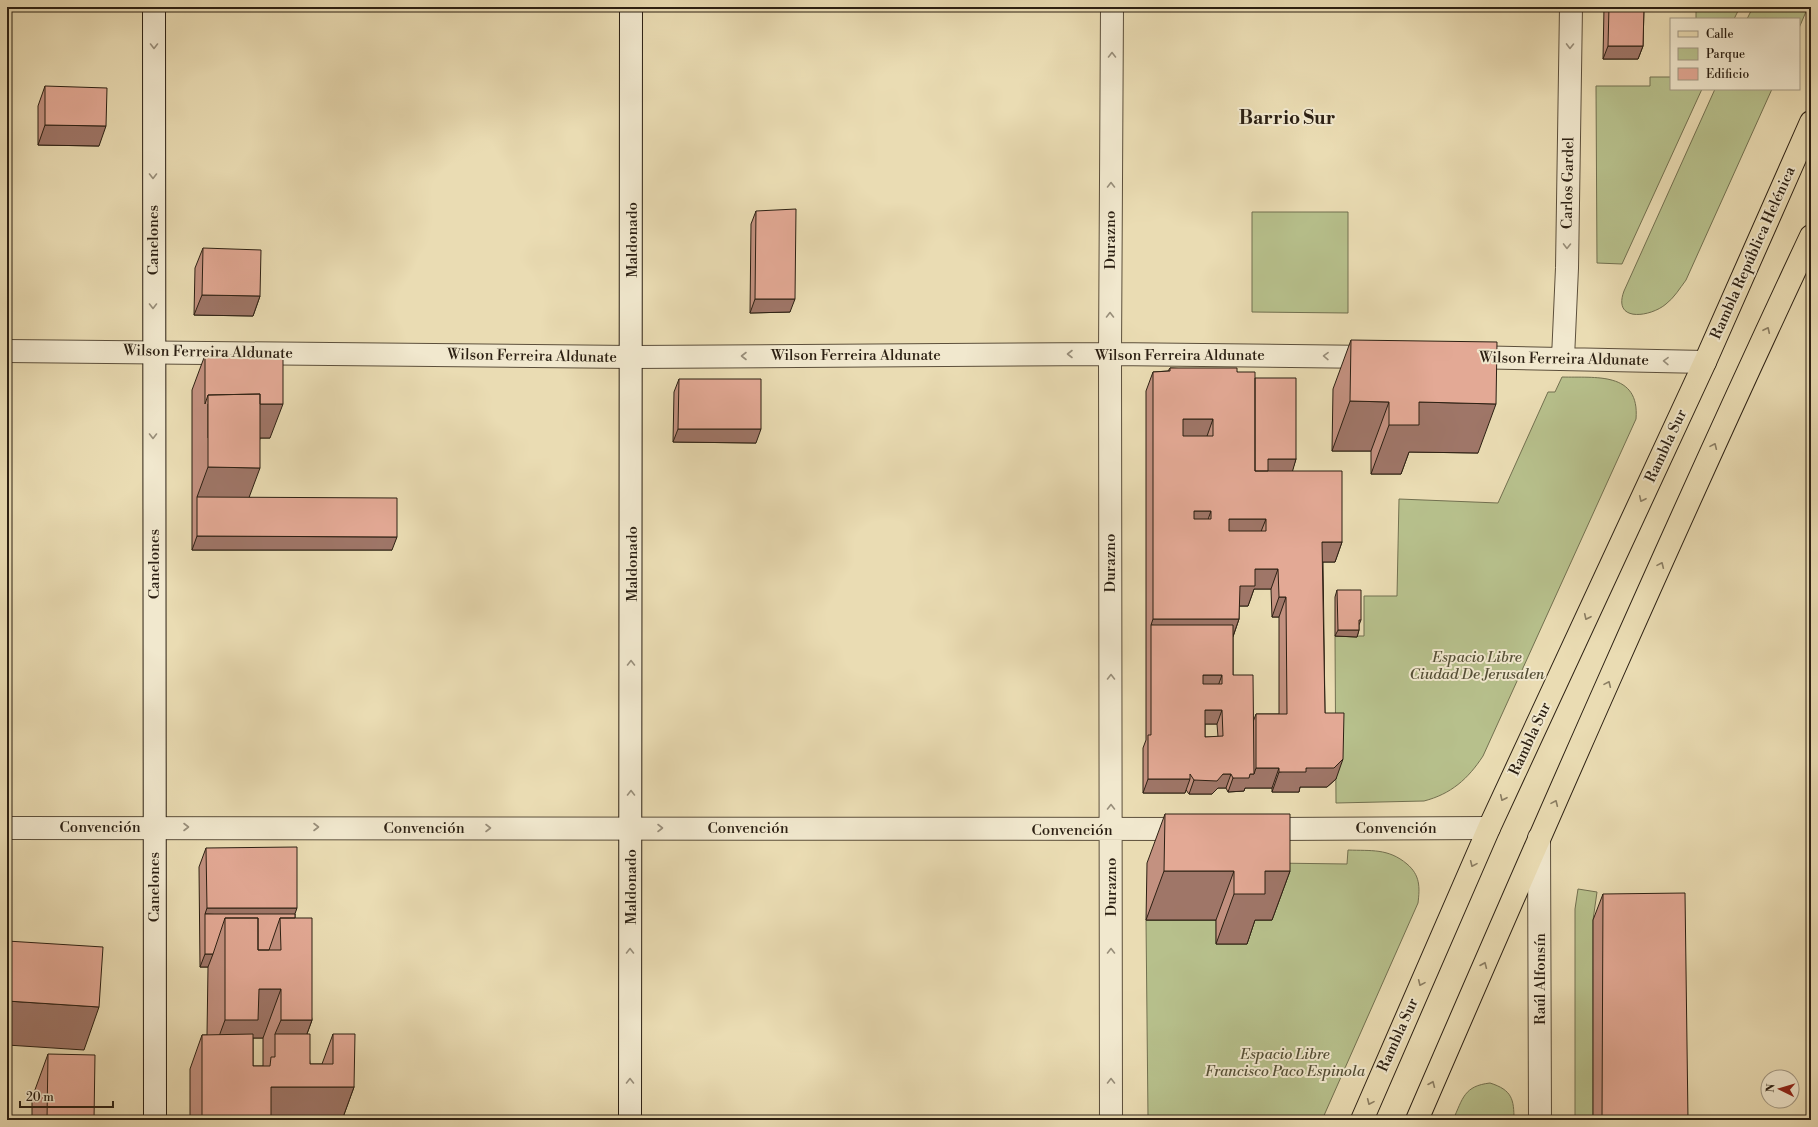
<svg xmlns="http://www.w3.org/2000/svg" width="1818" height="1127" font-family="'Libre Bodoni',serif">
<rect width="100%" height="100%" fill="#eadcb3"/>
<filter id="stains"><feTurbulence type="fractalNoise" baseFrequency=".005" numOctaves="4"/><feColorMatrix values="0 0 0 0 .2 0 0 0 0 .09 0 0 0 0 .02 0 0 0 .5 -.17"/></filter>
<radialGradient id="worn" r=".72"><stop offset=".6" stop-color="#630" stop-opacity="0"/><stop offset="1" stop-color="#630" stop-opacity=".3"/></radialGradient>
<path fill="#b7c08c" stroke="#727050" d="M 1696,7 L 1740,7 L 1734,19 L 1696,19 Z
M 1753,7 L 1808,7 L 1799,28 L 1799,19 L 1747,19 Z
M 1650,77 L 1671,77 L 1671,89 L 1702,89 L 1622,264 L 1597,263 L 1596,86 L 1650,86 Z
M 1715,89 L 1772,89 L 1686,280 C 1680,288 1674,298 1666,304 C 1651,317 1612,323 1624,291 Z
M 1252,212 L 1348,212 L 1348,313 L 1252,312 Z
M 1562,377 C 1595,378 1640,371 1636,419 L 1483,756 C 1468,779 1451,794 1424,801 L 1336,803 L 1335,636 L 1364,636 L 1364,596 L 1397,596 L 1399,499 L 1498,503 L 1548,392 L 1555,392 Z
M 1348,850 C 1371,851 1388,848 1407,864 C 1420,875 1420,887 1418,903 L 1322,1120 L 1145,1120 L 1148,1117 L 1146,920 L 1216,920 L 1216,943 L 1247,920 L 1272,920 L 1272,863 L 1347,864 Z
M 1578,889 L 1597,892 L 1593,920 L 1593,1120 L 1575,1120 L 1575,909 Z
M 1490,1083 C 1512,1090 1514,1099 1514,1120 L 1453,1120 C 1463,1098 1464,1086 1490,1083 Z"/>
<g fill="none" stroke-linecap="round" stroke-linejoin="round">
<g stroke="#5c4f3b" stroke-width="24">
<path id="street" d="M 7,351 L 632,357 L 1110,354 L 1374,357
M 1467,357 L 1705,362
M 1563,358 L 1567,268 L 1571,7
M 7,828 L 1190,829
M 1260,829 L 1489,828
M 1539,838 L 1540,1120
M 1111,1120 L 1110,354 L 1112,7"/>
</g>
<g stroke="#2c2013" stroke-width="24">
<path id="secondary" d="M 154,7 L 155,1120
M 630,1120 L 631,7"/>
</g>
<g stroke="#2c2013" stroke-width="24">
<path id="primary" d="M 1362,1120 L 1489,828 L 1705,362 L 1811,122
M 1417,1120 C 1545,824 1674,528 1811,236"/>
</g>
<use href="#street" stroke="#f1e8ce" stroke-width="22"/>
<use href="#secondary" stroke="#f1e8ce" stroke-width="22"/>
<use href="#primary" stroke="#eadcb3" stroke-width="22"/>
</g>
<path fill="#c39180" stroke="#2c2013" fill-rule="evenodd" d="M 1604,7 L 1644,7 L 1643,46 L 1638,59 L 1603,59 Z
M 45,86 L 99,146 L 38,145 L 38,106 Z
M 756,211 L 790,312 L 750,313 L 751,224 Z
M 203,248 L 260,296 L 253,316 L 194,315 L 195,268 Z
M 1351,340 L 1478,453 L 1409,452 L 1401,474 L 1371,474 L 1371,451 L 1332,451 L 1333,389 Z
M 205,355 L 270,438 L 260,438 L 249,497 L 392,550 L 192,550 L 192,390 Z
M 1170,368 L 1237,372 L 1255,378 L 1296,459 L 1292,471 L 1342,542 L 1335,562 L 1323,562 L 1325,713 L 1336,779 L 1327,787 L 1300,787 L 1299,792 L 1272,792 L 1272,788 L 1245,788 L 1244,791 L 1228,792 L 1226,788 L 1218,788 L 1212,794 L 1189,794 L 1186,790 L 1185,793 L 1143,793 L 1143,748 L 1146,740 L 1146,391 L 1153,372 L 1168,371 ZM 1254,589 L 1271,589 L 1272,617 L 1279,617 L 1279,714 L 1256,714 L 1253,722 L 1233,675 L 1233,637 L 1239,619 L 1239,606 L 1248,606 ZM 1205,724 L 1217,724 L 1218,737 L 1205,737 Z
M 679,379 L 756,443 L 673,442 L 674,392 Z
M 1337,590 L 1361,620 L 1359,625 L 1359,630 L 1357,637 L 1335,636 L 1335,597 Z
M 1165,814 L 1290,871 L 1272,920 L 1255,920 L 1247,944 L 1216,944 L 1216,920 L 1146,920 L 1147,863 Z
M 206,848 L 295,914 L 295,918 L 312,1020 L 307,1034 L 310,1064 L 322,1064 L 333,1034 L 354,1087 L 342,1120 L 190,1120 L 190,1069 L 202,1035 L 207,1035 L 208,967 L 200,967 L 199,867 ZM 253,1038 L 263,1038 L 263,1066 L 253,1066 Z
M 1603,894 L 1688,1120 L 1593,1120 L 1593,920 Z
M 48,1054 L 94,1120 L 32,1120 L 32,1098 Z"/>
<path fill="#9f7668" stroke="#2c2013" d="M 1608,46 L 1643,46 L 1638,59 L 1603,59 Z
M 45,125 L 106,126 L 99,146 L 38,145 Z
M 202,295 L 260,296 L 253,316 L 194,315 Z
M 755,299 L 795,299 L 790,312 L 750,313 Z
M 1350,401 L 1389,402 L 1371,451 L 1332,451 Z
M 1419,402 L 1496,404 L 1478,453 L 1409,452 L 1401,474 L 1371,474 L 1389,425 Z
M 208,404 L 283,404 L 270,438 L 208,438 Z
M 1183,419 L 1213,419 L 1206,439 L 1176,439 Z
M 678,429 L 761,429 L 756,443 L 673,442 Z
M 1268,459 L 1296,459 L 1292,473 L 1263,473 Z
M 208,467 L 260,468 L 244,511 L 197,497 Z
M 1194,511 L 1211,511 L 1204,531 L 1187,531 Z
M 1229,519 L 1266,519 L 1258,539 L 1222,539 Z
M 197,536 L 397,537 L 392,550 L 192,550 Z
M 1322,542 L 1342,542 L 1335,562 L 1315,562 Z
M 1255,569 L 1278,569 L 1271,589 L 1254,589 L 1248,606 L 1232,606 L 1240,586 Z
M 1279,597 L 1286,597 L 1279,617 L 1272,617 Z
M 1153,619 L 1239,619 L 1232,639 L 1151,625 Z
M 1338,630 L 1359,630 L 1357,637 L 1335,636 Z
M 1203,675 L 1222,675 L 1217,689 L 1198,688 Z
M 1205,710 L 1222,710 L 1217,724 L 1200,724 Z
M 1343,759 L 1336,779 L 1327,787 L 1300,787 L 1299,792 L 1272,792 L 1279,772 L 1306,768 Z
M 1256,768 L 1279,768 L 1272,788 L 1245,788 L 1244,791 L 1228,792 L 1233,778 L 1250,774 L 1254,774 Z
M 1223,774 L 1231,774 L 1226,788 L 1218,788 L 1212,794 L 1189,794 L 1194,780 Z
M 1148,779 L 1190,779 L 1185,793 L 1143,793 Z
M 1164,871 L 1234,871 L 1216,920 L 1146,920 Z
M 1265,871 L 1290,871 L 1272,920 L 1255,920 L 1247,944 L 1216,944 L 1234,894 Z
M 207,908 L 297,908 L 290,928 L 280,918 L 205,914 Z
M 205,954 L 213,954 L 208,967 L 200,967 Z
M 259,989 L 281,989 L 263,1038 L 252,1038 L 207,1069 L 225,1020 Z
M 7,1001 L 99,1007 L 84,1050 L 7,1045 Z
M 281,1020 L 312,1020 L 294,1069 L 275,1034 Z
M 271,1087 L 354,1087 L 342,1120 L 259,1120 Z"/>
<path fill="#e3a995" stroke="#2c2013" fill-rule="evenodd" d="M 1609,7 L 1644,7 L 1643,46 L 1608,46 Z
M 45,86 L 107,88 L 106,126 L 45,125 Z
M 796,209 L 795,299 L 755,299 L 756,211 Z
M 203,248 L 261,250 L 260,296 L 202,295 Z
M 1351,340 L 1497,342 L 1496,404 L 1419,402 L 1419,425 L 1389,425 L 1389,402 L 1350,401 Z
M 205,355 L 283,356 L 283,404 L 260,404 L 260,394 L 208,395 L 205,404 Z
M 1170,368 L 1237,368 L 1237,372 L 1255,372 L 1255,471 L 1342,471 L 1342,542 L 1322,542 L 1325,713 L 1344,713 L 1343,759 L 1334,768 L 1306,768 L 1306,772 L 1279,772 L 1279,768 L 1256,768 L 1256,714 L 1287,714 L 1286,597 L 1279,597 L 1278,569 L 1255,569 L 1255,586 L 1240,586 L 1239,619 L 1153,619 L 1153,372 L 1170,371 ZM 1183,419 L 1213,419 L 1213,436 L 1183,436 ZM 1194,511 L 1211,511 L 1211,519 L 1194,519 ZM 1229,519 L 1266,519 L 1266,531 L 1229,531 Z
M 1255,378 L 1296,378 L 1296,459 L 1268,459 L 1268,471 L 1255,471 Z
M 679,379 L 761,379 L 761,429 L 678,429 Z
M 260,394 L 260,468 L 208,467 L 208,395 Z
M 197,497 L 397,498 L 397,537 L 197,536 Z
M 1337,590 L 1361,590 L 1361,620 L 1359,620 L 1359,630 L 1338,630 Z
M 1151,625 L 1233,625 L 1233,675 L 1253,675 L 1254,774 L 1250,774 L 1249,778 L 1233,778 L 1231,774 L 1223,774 L 1217,781 L 1194,780 L 1190,774 L 1190,779 L 1148,779 L 1148,735 L 1151,735 ZM 1203,675 L 1222,675 L 1222,684 L 1203,684 ZM 1205,710 L 1222,710 L 1223,736 L 1205,737 Z
M 1165,814 L 1290,814 L 1290,871 L 1265,871 L 1265,894 L 1234,894 L 1234,871 L 1164,871 Z
M 297,847 L 297,908 L 207,908 L 206,848 Z
M 1685,893 L 1688,1120 L 1602,1120 L 1603,894 Z
M 205,914 L 295,914 L 295,918 L 280,918 L 269,950 L 258,950 L 258,918 L 225,918 L 213,954 L 205,954 Z
M 225,918 L 258,918 L 258,950 L 281,950 L 280,918 L 312,918 L 312,1020 L 281,1020 L 281,989 L 259,989 L 258,1020 L 225,1020 Z
M 7,941 L 103,947 L 99,1007 L 7,1001 Z
M 253,1034 L 253,1066 L 270,1066 L 271,1057 L 275,1057 L 275,1034 L 310,1034 L 310,1064 L 333,1064 L 333,1034 L 355,1034 L 354,1087 L 271,1087 L 271,1120 L 202,1120 L 202,1035 Z
M 48,1054 L 95,1055 L 94,1120 L 47,1120 Z"/>
<defs><path id="oneway-chevron" d="M-2-3.5L2.5 0L-2 3.5" fill="none" stroke-width="1.6" stroke-linecap="round" stroke-linejoin="round"/></defs>
<g stroke="#988e7a">
<use href="#oneway-chevron" transform="translate(154 46) rotate(90)"/>
<use href="#oneway-chevron" transform="translate(1570 46) rotate(91)"/>
<use href="#oneway-chevron" transform="translate(1112 55) rotate(-90)"/>
<use href="#oneway-chevron" transform="translate(153 176) rotate(90)"/>
<use href="#oneway-chevron" transform="translate(1111 185) rotate(-90)"/>
<use href="#oneway-chevron" transform="translate(1567 246) rotate(91)"/>
<use href="#oneway-chevron" transform="translate(153 306) rotate(90)"/>
<use href="#oneway-chevron" transform="translate(1110 315) rotate(-90)"/>
<use href="#oneway-chevron" transform="translate(1070 354) rotate(180)"/>
<use href="#oneway-chevron" transform="translate(744 356) rotate(180)"/>
<use href="#oneway-chevron" transform="translate(1326 356) rotate(-179)"/>
<use href="#oneway-chevron" transform="translate(1666 361) rotate(-179)"/>
<use href="#oneway-chevron" transform="translate(153 436) rotate(90)"/>
<use href="#oneway-chevron" transform="translate(631 663) rotate(-90)"/>
<use href="#oneway-chevron" transform="translate(1111 677) rotate(-90)"/>
<use href="#oneway-chevron" transform="translate(631 793) rotate(-90)"/>
<use href="#oneway-chevron" transform="translate(1111 807) rotate(-90)"/>
<use href="#oneway-chevron" transform="translate(186 827)"/>
<use href="#oneway-chevron" transform="translate(316 827)"/>
<use href="#oneway-chevron" transform="translate(488 828)"/>
<use href="#oneway-chevron" transform="translate(660 828)"/>
<use href="#oneway-chevron" transform="translate(630 951) rotate(-90)"/>
<use href="#oneway-chevron" transform="translate(1111 951) rotate(-90)"/>
<use href="#oneway-chevron" transform="translate(630 1081) rotate(-90)"/>
<use href="#oneway-chevron" transform="translate(1111 1081) rotate(-90)"/>
</g>
<g stroke="#8b7e63">
<use href="#oneway-chevron" transform="translate(1767 330) rotate(-65)"/>
<use href="#oneway-chevron" transform="translate(1714 446) rotate(-66)"/>
<use href="#oneway-chevron" transform="translate(1642 499) rotate(115)"/>
<use href="#oneway-chevron" transform="translate(1661 565) rotate(-66)"/>
<use href="#oneway-chevron" transform="translate(1587 617) rotate(115)"/>
<use href="#oneway-chevron" transform="translate(1608 684) rotate(-66)"/>
<use href="#oneway-chevron" transform="translate(1503 798) rotate(115)"/>
<use href="#oneway-chevron" transform="translate(1555 803) rotate(-66)"/>
<use href="#oneway-chevron" transform="translate(1473 864) rotate(114)"/>
<use href="#oneway-chevron" transform="translate(1484 965) rotate(-67)"/>
<use href="#oneway-chevron" transform="translate(1421 983) rotate(114)"/>
<use href="#oneway-chevron" transform="translate(1432 1084) rotate(-67)"/>
<use href="#oneway-chevron" transform="translate(1370 1102) rotate(114)"/>
</g>
<g text-anchor="middle" dominant-baseline="central" stroke-width="4" stroke-linejoin="round" paint-order="stroke">
<g font-size="15" fill="#2c2013" stroke="#f1e8ce">
<text transform="translate(1568 183) rotate(-89)">Carlos Gardel</text>
<text transform="translate(153 240) rotate(-90)">Canelones</text>
<text transform="translate(632 240) rotate(-90)">Maldonado</text>
<text transform="translate(1110 240) rotate(-90)">Durazno</text>
<text transform="translate(1753 253) rotate(-66)">Rambla República Helénica</text>
<text transform="translate(208 352) rotate(1)">Wilson Ferreira Aldunate</text>
<text x="856" y="355">Wilson Ferreira Aldunate</text>
<text x="1180" y="355">Wilson Ferreira Aldunate</text>
<text transform="translate(532 356) rotate(1)">Wilson Ferreira Aldunate</text>
<text transform="translate(1564 359) rotate(1)">Wilson Ferreira Aldunate</text>
<text transform="translate(1666 446) rotate(-65)">Rambla Sur</text>
<text transform="translate(1110 563) rotate(-90)">Durazno</text>
<text transform="translate(154 564) rotate(-90)">Canelones</text>
<text transform="translate(632 564) rotate(-90)">Maldonado</text>
<text transform="translate(1530 739) rotate(-65)">Rambla Sur</text>
<text x="100" y="827">Convención</text>
<text x="424" y="828">Convención</text>
<text x="748" y="828">Convención</text>
<text x="1396" y="828">Convención</text>
<text x="1072" y="830">Convención</text>
<text transform="translate(154 887) rotate(-90)">Canelones</text>
<text transform="translate(631 887) rotate(-90)">Maldonado</text>
<text transform="translate(1111 887) rotate(-90)">Durazno</text>
<text transform="translate(1540 979) rotate(-90)">Raúl Alfonsín</text>
<text transform="translate(1398 1035) rotate(-66)">Rambla Sur</text>
</g>
<g font-size="15" font-style="italic" fill="#565037" stroke="#f1e8ce">
<text x="1477" y="657">Espacio Libre<tspan x="1477" dy="17">Ciudad De Jerusalen</tspan></text>
<text x="1285" y="1054">Espacio Libre<tspan x="1285" dy="17">Francisco Paco Espinola</tspan></text>
</g>
<g font-size="19" font-weight="bold" fill="#2c2013" stroke="#f1e8ce">
<text x="1287" y="118">Barrio Sur</text>
</g>
</g>
<rect width="1818" height="1127" fill="none" stroke="#eadcb3" stroke-width="24"/>
<rect x="8" y="8" width="1802" height="1111" fill="none" stroke="#2c2013" stroke-width="2"/>
<rect x="12" y="12" width="1794" height="1103" fill="none" stroke="#2c2013"/>
<rect x="1670" y="18" width="130" height="72" fill="#f1e8ce" stroke="#a29883"/>
<rect x="1678" y="31" width="20" height="6" fill="#eadcb3" stroke="#a29883"/>
<text x="1706" y="38" font-size="12" fill="#2c2013">Calle</text>
<rect x="1678" y="48" width="20" height="12" fill="#b7c08c" stroke="#a29883"/>
<text x="1706" y="58" font-size="12" fill="#2c2013">Parque</text>
<rect x="1678" y="68" width="20" height="12" fill="#e3a995" stroke="#a29883"/>
<text x="1706" y="78" font-size="12" fill="#2c2013">Edificio</text>
<g transform="translate(1780 1089) rotate(275)"><circle r="19" fill="#f1e8ce" stroke="#a29883"/>
<path d="M0-3L7 15L0 10L-7 15Z" fill="#8f2418"/>
<text y="-6" font-size="11" font-weight="bold" text-anchor="middle" fill="#2c2013">N</text>
</g>
<path d="M20 1101v6h93v-6" fill="none" stroke="#2c2013" stroke-width="2"/>
<text x="26" y="1101" font-size="12" fill="#2c2013" stroke="#f1e8ce" stroke-width="3" paint-order="stroke">20 m</text>
<rect width="100%" height="100%" filter="url(#stains)"/>
<rect width="100%" height="100%" fill="url(#worn)"/>
</svg>
